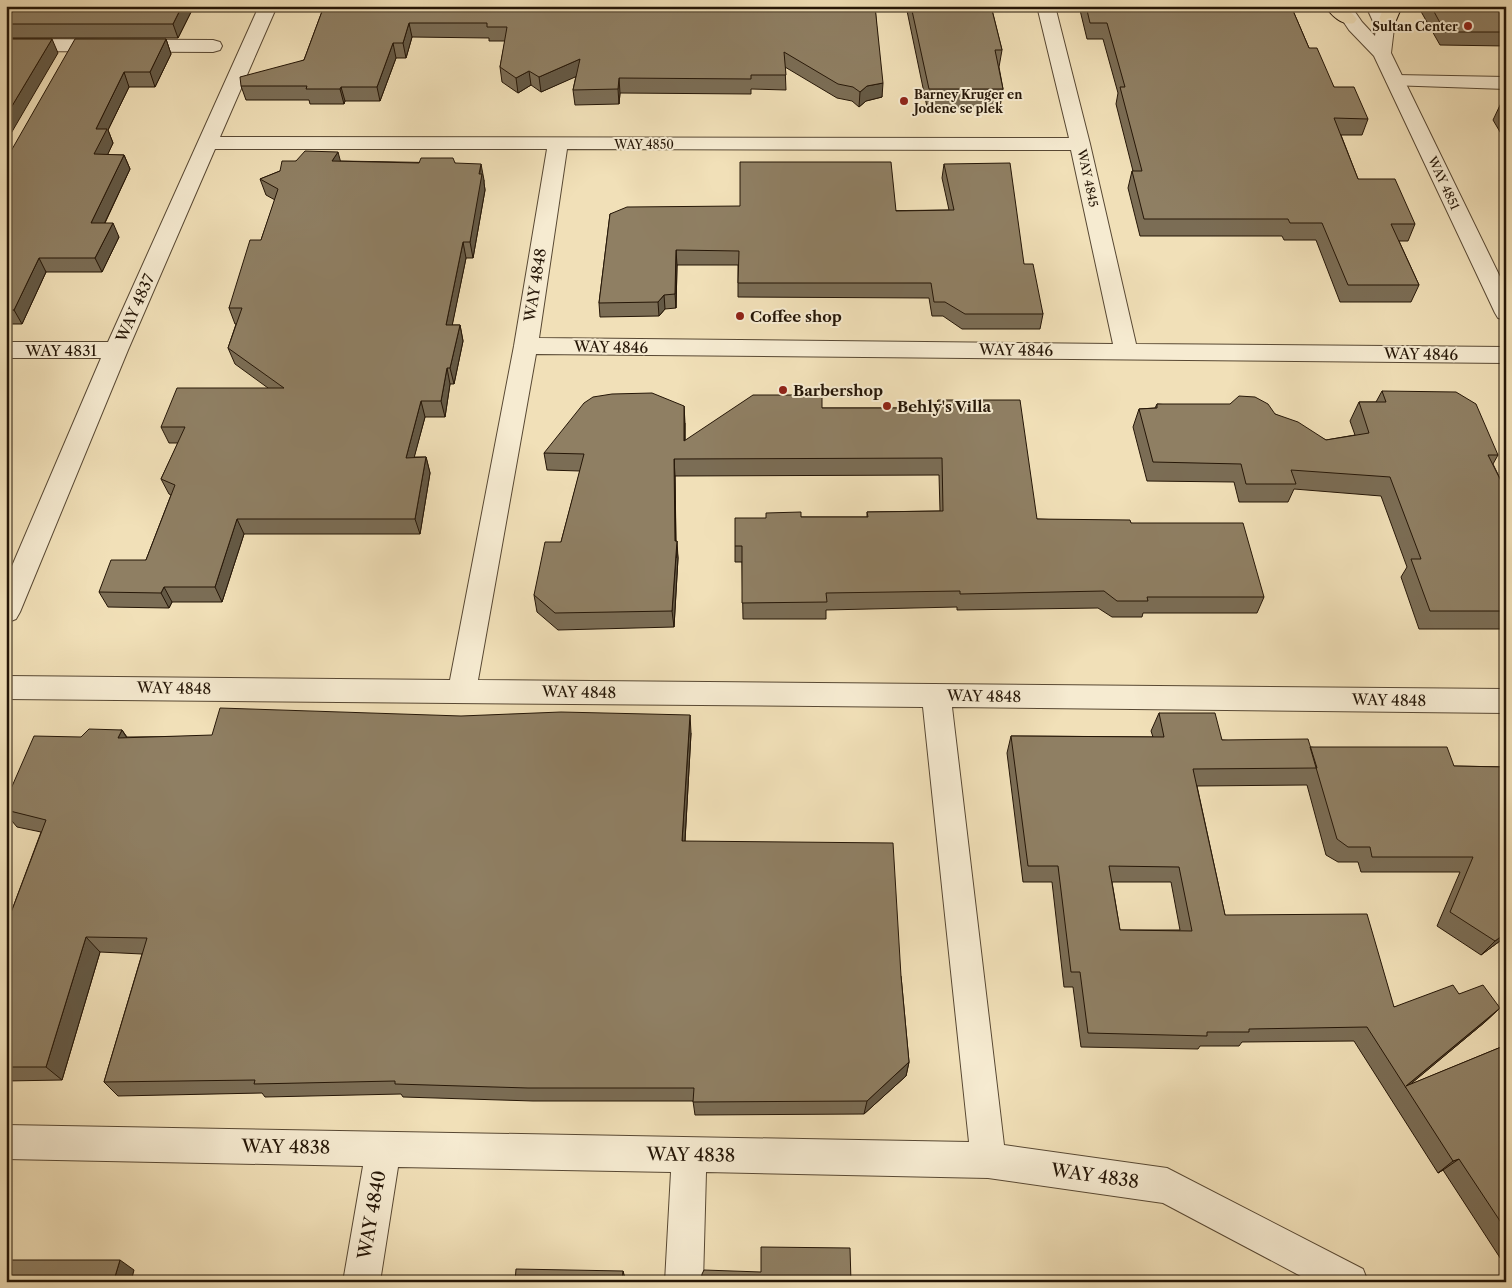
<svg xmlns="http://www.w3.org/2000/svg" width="1512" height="1288" font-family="'Libre Caslon Text',serif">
<rect width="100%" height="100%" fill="#f1e0b8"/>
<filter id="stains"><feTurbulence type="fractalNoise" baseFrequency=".004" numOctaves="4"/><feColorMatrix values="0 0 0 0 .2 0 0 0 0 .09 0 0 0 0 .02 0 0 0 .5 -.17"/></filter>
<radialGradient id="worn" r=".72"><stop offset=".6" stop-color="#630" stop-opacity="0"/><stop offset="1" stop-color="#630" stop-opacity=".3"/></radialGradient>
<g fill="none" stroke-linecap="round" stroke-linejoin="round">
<g stroke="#584833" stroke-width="2">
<path id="minor" d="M 259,6 L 277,6 L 220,137 L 1069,138 L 1037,6 L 1055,6 L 1090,144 L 1136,344 L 1506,347 L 1506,363 L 536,354 L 478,680 L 1506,689 L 1506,713 L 952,707 L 1004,1145 L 1167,1168 L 1363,1269 L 1368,1282 L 1312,1282 L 1163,1203 L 988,1178 L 706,1172 L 703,1282 L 665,1282 L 671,1172 L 398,1167 L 380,1282 L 343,1282 L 363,1166 L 6,1159 L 6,1125 L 969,1142 L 923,707 L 6,699 L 6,676 L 450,680 L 514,346 L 547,149 L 215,149 L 128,350 L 20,612 L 16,619 L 6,623 L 6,580 L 101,358 L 6,358 L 6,342 L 108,342 ZM 567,149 L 1071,150 L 1113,344 L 539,338 Z
M 6,39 L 213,40 L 220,42 L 222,46 L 220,50 L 213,52 L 6,51 Z
M 1396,75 L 1506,77 L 1506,89 L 1389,85 L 1386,81 L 1389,77 Z"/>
</g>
<g stroke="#584833" stroke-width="2">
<path id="tertiary" d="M 1333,6 L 1351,6 L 1362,22 L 1375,36 L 1376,28 L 1366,6 L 1384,6 L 1394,28 L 1391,53 L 1506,289 L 1506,320 L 1498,318 L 1495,313 L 1374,56 L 1349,30 Z"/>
</g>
<g stroke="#251607" stroke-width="2">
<path id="primary" d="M 1325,6 L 1345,6 L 1357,19 L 1354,23 C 1342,26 1332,16 1325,6 Z
M 1384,6 L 1402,6 L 1391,32 L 1385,33 L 1379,32 L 1376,28 Z"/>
</g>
<use href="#minor" fill="#f6ebd1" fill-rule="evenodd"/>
<use href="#tertiary" fill="#f6ebd1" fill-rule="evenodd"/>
<use href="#primary" fill="#f1e0b8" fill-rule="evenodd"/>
</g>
<path fill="#7b6d55" stroke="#251607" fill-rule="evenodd" d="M 6,6 L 194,6 L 178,38 L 6,38 Z
M 324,6 L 875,6 L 882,97 L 866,101 L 859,107 L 852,101 L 837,98 L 785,67 L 786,90 L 751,89 L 751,94 L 620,93 L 619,104 L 575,105 L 573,90 L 576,76 L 541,92 L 531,85 L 518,93 L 502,82 L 500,67 L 505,41 L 489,41 L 489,38 L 412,37 L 406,58 L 396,58 L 380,101 L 345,101 L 344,104 L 310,104 L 309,100 L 246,100 L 241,86 L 304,60 Z
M 906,6 L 991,6 L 1002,50 L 999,67 L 1003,89 L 1000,107 L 927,107 Z
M 1079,6 L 1291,6 L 1309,48 L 1334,87 L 1368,119 L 1362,135 L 1341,135 L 1358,179 L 1415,224 L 1408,241 L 1399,241 L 1419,285 L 1411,302 L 1340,302 L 1316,240 L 1284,240 L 1282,236 L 1140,236 L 1128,188 L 1132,171 L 1133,171 L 1116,104 L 1118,93 L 1103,39 L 1087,39 Z
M 1420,6 L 1506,6 L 1506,46 L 1440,45 L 1419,8 Z
M 166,39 L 171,54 L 155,87 L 129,87 L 108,130 L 113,143 L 107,155 L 124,155 L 130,169 L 105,223 L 119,237 L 102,272 L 46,272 L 22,324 L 6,324 L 6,156 Z
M 1502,101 L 1506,101 L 1506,142 L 1493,120 Z
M 296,161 L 340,161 L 455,163 L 484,180 L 484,183 L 485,190 L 473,258 L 466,258 L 452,325 L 460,325 L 463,341 L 454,384 L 450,384 L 445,417 L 425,417 L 414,457 L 426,457 L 430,473 L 420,534 L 244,534 L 222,602 L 172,602 L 169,608 L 108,607 L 99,592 L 146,560 L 171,495 L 169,494 L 161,479 L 178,443 L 169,443 L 161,427 L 268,388 L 235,364 L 228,348 L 236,324 L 235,324 L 229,308 L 261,240 L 275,200 L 266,195 L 260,179 L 280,171 Z
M 944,164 L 1024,264 L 1043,314 L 1040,329 L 962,329 L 943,316 L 932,316 L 929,298 L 738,297 L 738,265 L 677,265 L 676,308 L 665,309 L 659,316 L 600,317 L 599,303 L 610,214 L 949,210 L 942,178 Z
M 1382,391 L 1498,455 L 1493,464 L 1506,491 L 1506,629 L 1419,629 L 1401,577 L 1407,567 L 1381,496 L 1294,489 L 1288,502 L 1239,502 L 1234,482 L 1147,481 L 1133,427 L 1139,409 L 1155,408 L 1157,404 L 1275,414 L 1326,440 L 1355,435 L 1350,421 L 1359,402 L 1376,402 Z
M 938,400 L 1037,519 L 1131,523 L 1264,597 L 1257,613 L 1143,613 L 1142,617 L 1112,617 L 1098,608 L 957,610 L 957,607 L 826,610 L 826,619 L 743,619 L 742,562 L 735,562 L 735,546 L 766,518 L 801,517 L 867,517 L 867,512 L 940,511 L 939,475 L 675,476 L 676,541 L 678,558 L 674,627 L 558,630 L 537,612 L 534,595 L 561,542 L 580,471 L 547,470 L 544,453 L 685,423 L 685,441 L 822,408 L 936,408 Z
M 1159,713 L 1222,740 L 1310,747 L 1454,766 L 1506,767 L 1506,939 L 1504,938 L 1481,955 L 1437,926 L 1460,872 L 1361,872 L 1358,862 L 1338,862 L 1326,855 L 1307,785 L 1306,785 L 1197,786 L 1225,915 L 1394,1007 L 1459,994 L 1500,1008 L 1485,1022 L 1409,1085 L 1506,1045 L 1506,1267 L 1443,1170 L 1438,1173 L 1354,1041 L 1242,1042 L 1239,1046 L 1200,1046 L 1198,1049 L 1081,1047 L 1073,987 L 1064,987 L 1052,882 L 1023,882 L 1007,753 L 1011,736 L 1153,737 L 1151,731 ZM 1112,882 L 1171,882 L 1180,930 L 1120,930 Z
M 122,730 L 127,737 L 691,733 L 685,841 L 901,976 L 909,1062 L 906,1076 L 864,1114 L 695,1115 L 693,1101 L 533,1101 L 403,1097 L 401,1094 L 265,1097 L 262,1093 L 118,1096 L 104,1082 L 142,954 L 100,952 L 62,1080 L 6,1081 L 6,926 L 41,832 L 17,827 L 6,814 L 6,800 L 81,737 Z"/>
<path fill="#645945" stroke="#251607" d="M 182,6 L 194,6 L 178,38 L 173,24 Z
M 409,23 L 412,37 L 406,58 L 403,43 Z
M 52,39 L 58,53 L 6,142 L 6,116 Z
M 166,39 L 171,54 L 155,87 L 150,72 Z
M 393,43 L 396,58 L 380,101 L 377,87 Z
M 580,59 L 582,74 L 541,92 L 539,77 Z
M 529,71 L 531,85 L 518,93 L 516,78 Z
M 124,72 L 129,87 L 108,130 L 113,143 L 101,169 L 94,154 L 96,129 Z
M 619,78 L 620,93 L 619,104 L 618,89 Z
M 883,83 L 882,97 L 866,101 L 859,107 L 860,92 L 867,86 Z
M 341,87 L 345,101 L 344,104 L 340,89 Z
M 338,152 L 342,167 L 332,161 Z
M 124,155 L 130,169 L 98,237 L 91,223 Z
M 481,164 L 484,180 L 484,183 L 485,190 L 473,258 L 470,242 Z
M 113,223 L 119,237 L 102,272 L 95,258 Z
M 463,242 L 466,258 L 449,341 L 446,325 Z
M 676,250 L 677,265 L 676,308 L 675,294 Z
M 39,258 L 46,272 L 22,324 L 14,310 Z
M 664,295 L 665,309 L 659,316 L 658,302 Z
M 460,325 L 463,341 L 454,384 L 450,368 Z
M 447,368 L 450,384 L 445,417 L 441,401 Z
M 421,401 L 425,417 L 410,473 L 406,458 Z
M 684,406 L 685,423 L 685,458 L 684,441 Z
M 426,457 L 430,473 L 420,534 L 415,519 Z
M 674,459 L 675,476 L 676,558 L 675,541 Z
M 237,519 L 244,534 L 222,602 L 215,587 Z
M 677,541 L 678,558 L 674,627 L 672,611 Z
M 164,587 L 172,602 L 169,608 L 161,593 Z
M 690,715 L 691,733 L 684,858 L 682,841 Z
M 122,730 L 133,748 L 118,738 Z
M 1506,933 L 1506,936 L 1504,938 L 1481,955 L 1495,941 Z
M 86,937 L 100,952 L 62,1080 L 46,1067 Z
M 1500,1008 L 1485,1022 L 1406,1088 L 1405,1087 Z
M 909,1062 L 906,1076 L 864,1114 L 867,1101 Z
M 1459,1159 L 1443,1170 L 1438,1173 L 1453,1161 Z
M 120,1260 L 134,1270 L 131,1282 L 114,1280 Z
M 623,1271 L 626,1281 L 626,1282 L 622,1282 Z"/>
<path fill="#8f7f63" stroke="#251607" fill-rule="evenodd" d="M 6,6 L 182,6 L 173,24 L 6,24 Z
M 324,6 L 816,6 L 820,7 L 820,6 L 875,6 L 883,83 L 867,86 L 860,92 L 853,87 L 838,84 L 784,52 L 786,75 L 751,75 L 751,79 L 619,78 L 618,89 L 573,90 L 580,59 L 539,77 L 529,71 L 516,78 L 500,67 L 507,27 L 487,27 L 487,23 L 409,23 L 403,43 L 393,43 L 377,87 L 341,87 L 340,89 L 306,89 L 307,86 L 241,86 L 240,77 L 304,60 Z
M 911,6 L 991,6 L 1002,50 L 995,50 L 1003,89 L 929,89 Z
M 1086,6 L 1291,6 L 1309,48 L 1317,48 L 1334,87 L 1354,87 L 1368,119 L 1334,118 L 1358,179 L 1395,179 L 1415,224 L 1391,224 L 1419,285 L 1348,285 L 1322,223 L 1290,223 L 1288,219 L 1144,219 L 1132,171 L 1142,171 L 1120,87 L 1125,87 L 1107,23 L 1090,23 Z
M 1431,6 L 1506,6 L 1506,32 L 1445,32 Z
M 6,39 L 52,39 L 6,116 Z
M 75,39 L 166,39 L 150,72 L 124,72 L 96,129 L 107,129 L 94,154 L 124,155 L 91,223 L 113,223 L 95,258 L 39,258 L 14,310 L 6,310 L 6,156 L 11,151 Z
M 1502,101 L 1506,101 L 1506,108 Z
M 305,151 L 338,152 L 332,161 L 419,163 L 421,158 L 453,158 L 455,163 L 481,164 L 479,174 L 482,174 L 470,242 L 463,242 L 446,325 L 460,325 L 450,368 L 447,368 L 441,401 L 421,401 L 406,458 L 426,457 L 415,519 L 237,519 L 215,587 L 164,587 L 161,593 L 99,592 L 111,560 L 146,560 L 175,485 L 161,479 L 185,427 L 161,427 L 177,388 L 284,388 L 228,348 L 242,308 L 229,308 L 250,240 L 261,240 L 278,189 L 260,179 L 280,171 L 282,161 L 296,161 Z
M 740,162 L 891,162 L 896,211 L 954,210 L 944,164 L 1010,163 L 1024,264 L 1033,264 L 1043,314 L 965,314 L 945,302 L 934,302 L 931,283 L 738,283 L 739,251 L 676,250 L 675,294 L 664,295 L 658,302 L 599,303 L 610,214 L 627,207 L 740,206 Z
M 1382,391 L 1456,392 L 1476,404 L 1498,455 L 1488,455 L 1506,491 L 1506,611 L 1430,611 L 1411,559 L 1421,559 L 1390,477 L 1291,470 L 1296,484 L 1246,484 L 1241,464 L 1153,462 L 1139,409 L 1157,408 L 1157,404 L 1230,404 L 1239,396 L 1255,397 L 1268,404 L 1275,414 L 1298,422 L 1326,440 L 1369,433 L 1359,402 L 1386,402 Z
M 652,393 L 684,406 L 684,441 L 753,395 L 822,395 L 822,408 L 938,408 L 938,400 L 1020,400 L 1037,519 L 1130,520 L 1131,523 L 1243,523 L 1264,597 L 1147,597 L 1148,601 L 1117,601 L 1104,591 L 960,594 L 960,591 L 826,593 L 827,602 L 742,603 L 742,546 L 735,546 L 735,518 L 766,518 L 766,513 L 801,512 L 801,517 L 868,517 L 867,512 L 943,511 L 942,458 L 674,459 L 675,541 L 677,541 L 672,611 L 555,613 L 534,595 L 545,542 L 561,542 L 584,454 L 544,453 L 584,403 L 593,397 L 612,394 Z
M 220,708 L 461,716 L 561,712 L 690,715 L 682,841 L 893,843 L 901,976 L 909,1062 L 867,1101 L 693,1102 L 694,1088 L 528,1088 L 395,1084 L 395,1081 L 254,1084 L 255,1080 L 104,1082 L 147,938 L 86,937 L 46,1067 L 6,1067 L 6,926 L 46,820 L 6,810 L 6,800 L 34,736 L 81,737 L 89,729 L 122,730 L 118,738 L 212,735 Z
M 1159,713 L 1215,713 L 1222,740 L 1308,739 L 1317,768 L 1193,769 L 1225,915 L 1367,914 L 1394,1007 L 1453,985 L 1459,994 L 1483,985 L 1500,1008 L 1406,1086 L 1506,1045 L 1506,1230 L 1459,1159 L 1453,1161 L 1367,1027 L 1249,1029 L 1249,1032 L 1207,1032 L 1207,1036 L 1088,1033 L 1080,972 L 1071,972 L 1058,866 L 1028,866 L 1011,736 L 1164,737 ZM 1109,866 L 1179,867 L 1192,931 L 1120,930 Z
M 1310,747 L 1447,747 L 1454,766 L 1506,767 L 1506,933 L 1495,941 L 1450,912 L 1473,857 L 1372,857 L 1370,847 L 1348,847 L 1337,839 Z
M 761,1247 L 850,1248 L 851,1282 L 701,1282 L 702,1274 L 704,1270 L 761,1272 Z
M 6,1260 L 120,1260 L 114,1280 L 287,1280 L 286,1282 L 6,1282 Z
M 516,1269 L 623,1271 L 622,1282 L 515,1282 Z
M 1066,1279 L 1134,1279 L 1135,1282 L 1066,1282 Z"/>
<g fill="#8f2418" stroke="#f6ebd1" stroke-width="2">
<circle cx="1468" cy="26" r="5"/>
<circle cx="904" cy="101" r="5"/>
<circle cx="740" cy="316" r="5"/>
<circle cx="783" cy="390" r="5"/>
<circle cx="887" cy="406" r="5"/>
</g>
<g text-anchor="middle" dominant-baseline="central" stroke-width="4" stroke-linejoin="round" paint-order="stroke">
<g font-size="12" font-weight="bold" fill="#251607" stroke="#f6ebd1" text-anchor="end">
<text x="1458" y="26">Sultan Center</text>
<text x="914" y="94" text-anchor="start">Barney Kruger en<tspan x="914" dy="14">Jodene se plek</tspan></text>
</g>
<g font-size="12" fill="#251607" stroke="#f6ebd1">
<text x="644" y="144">WAY 4850</text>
<text transform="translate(1088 178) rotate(78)">WAY 4845</text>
<text transform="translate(1444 183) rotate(65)">WAY 4851</text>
</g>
<g font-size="15" fill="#251607" stroke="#f6ebd1">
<text transform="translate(535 285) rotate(-81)">WAY 4848</text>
<text transform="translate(135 308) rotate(-66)">WAY 4837</text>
<text transform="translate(611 347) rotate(1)">WAY 4846</text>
<text x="61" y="350">WAY 4831</text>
<text transform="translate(1016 350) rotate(1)">WAY 4846</text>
<text transform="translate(1421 354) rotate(1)">WAY 4846</text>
<text transform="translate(174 688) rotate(1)">WAY 4848</text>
<text transform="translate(579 692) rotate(1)">WAY 4848</text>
<text transform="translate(984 696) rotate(1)">WAY 4848</text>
<text transform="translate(1389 700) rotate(1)">WAY 4848</text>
</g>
<g font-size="15" font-weight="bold" fill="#251607" stroke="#f6ebd1" text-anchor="start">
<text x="750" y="316">Coffee shop</text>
<text x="793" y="390">Barbershop</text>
<text x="897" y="406">Behly's Villa</text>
</g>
<g font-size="18" fill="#251607" stroke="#f6ebd1">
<text transform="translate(286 1147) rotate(1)">WAY 4838</text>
<text transform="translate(691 1155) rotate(1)">WAY 4838</text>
<text transform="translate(1095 1176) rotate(8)">WAY 4838</text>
<text transform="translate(372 1215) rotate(-80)">WAY 4840</text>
</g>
</g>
<rect width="1512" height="1288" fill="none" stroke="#f1e0b8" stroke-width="25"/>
<rect x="8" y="8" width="1497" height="1273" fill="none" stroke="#251607" stroke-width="2.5"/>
<rect x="12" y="12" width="1487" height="1263" fill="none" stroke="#251607"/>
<rect width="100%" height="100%" filter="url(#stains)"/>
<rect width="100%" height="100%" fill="url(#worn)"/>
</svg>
